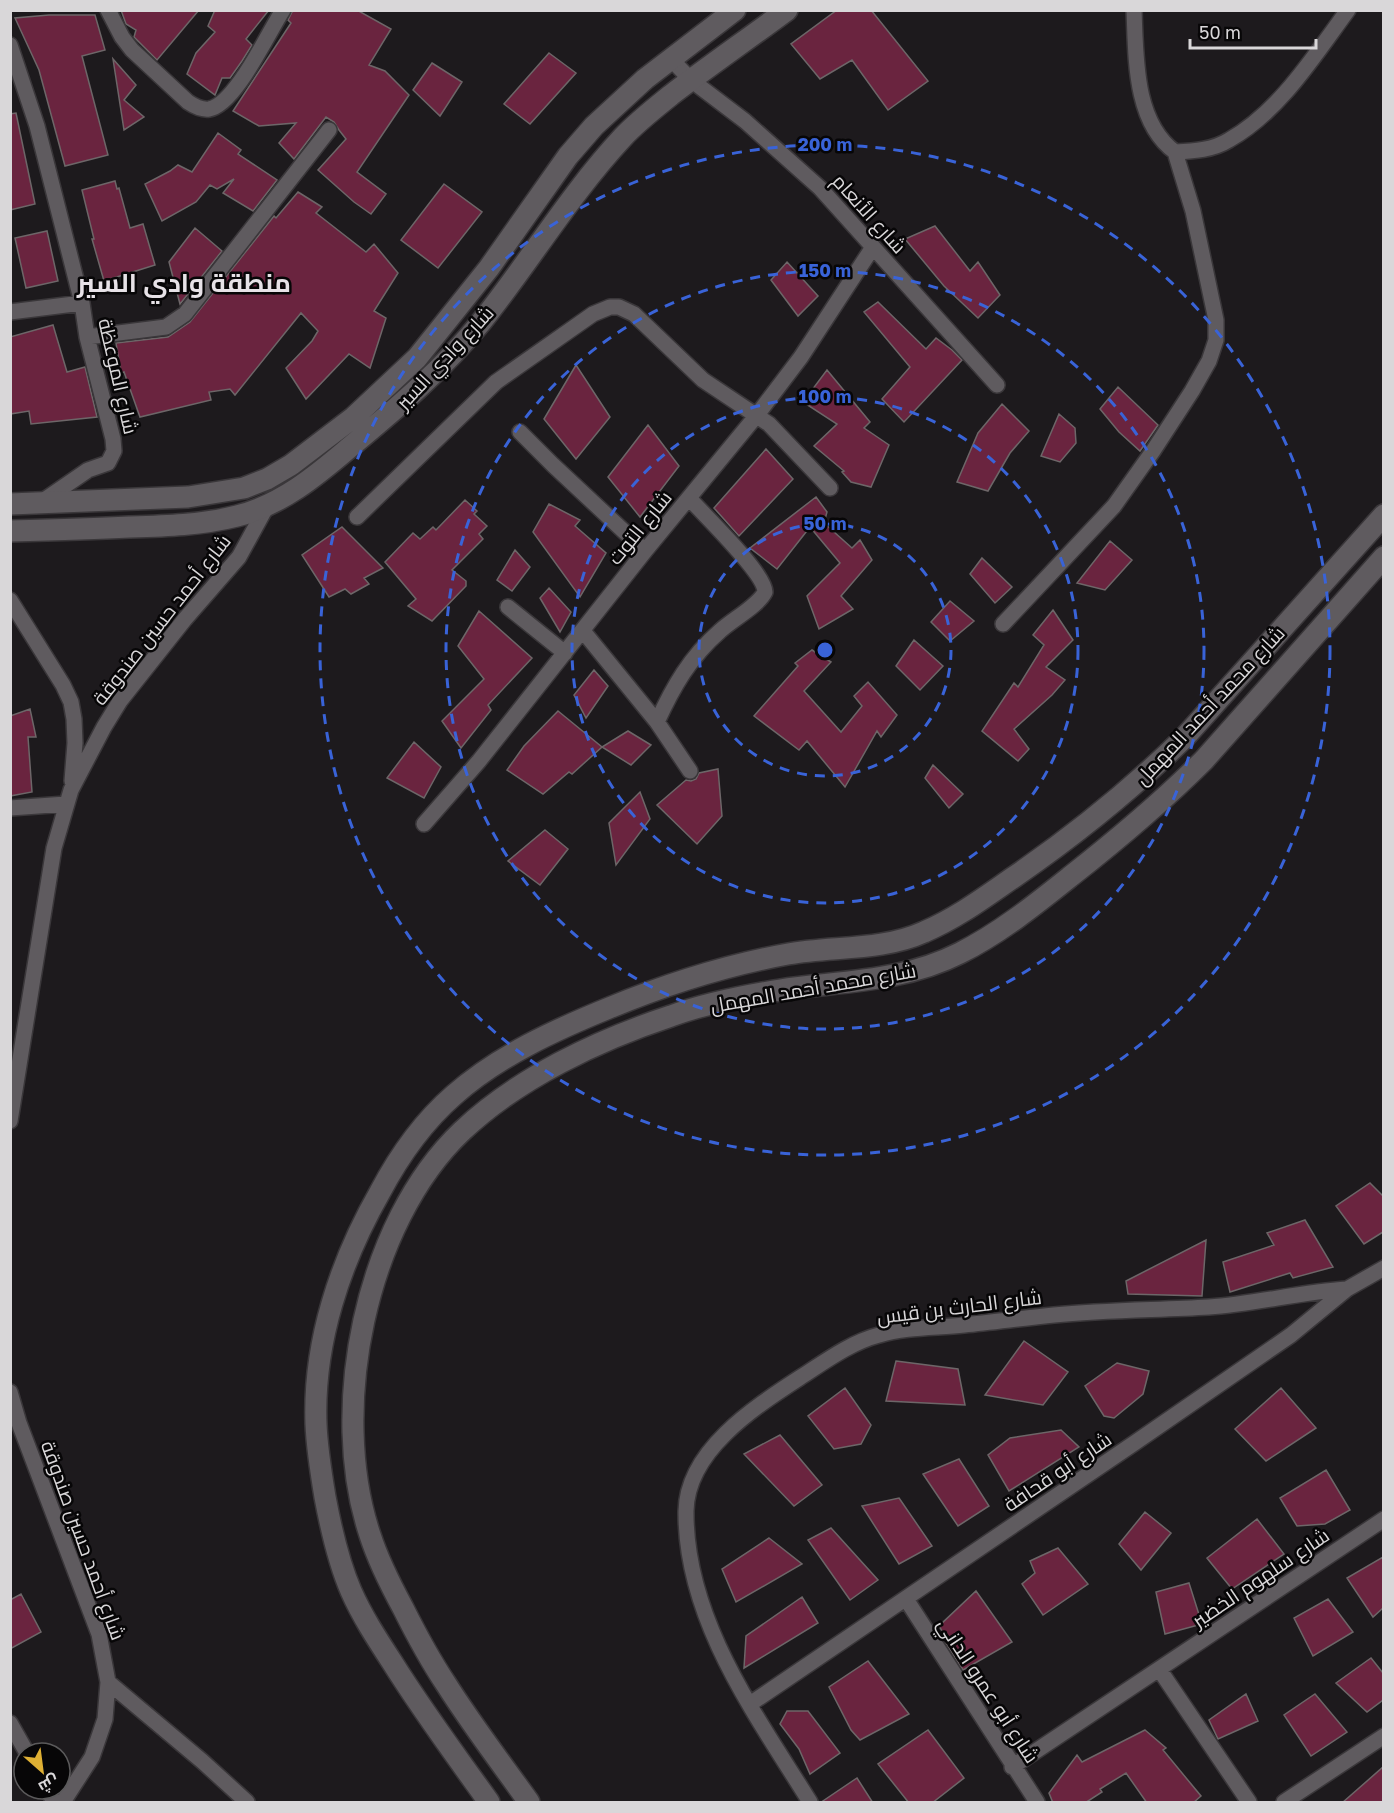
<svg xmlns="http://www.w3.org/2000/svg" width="1394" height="1813" font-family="'Golos Text',Cairo,sans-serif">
<rect width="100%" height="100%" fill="#1d1a1d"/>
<path fill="#6a243f" stroke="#6d6668" stroke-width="1.5" d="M 121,10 L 199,10 L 157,60 L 134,37 L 136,30 L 126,24 Z
M 215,10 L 269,10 L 246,39 L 252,45 L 242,61 L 230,78 L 222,78 L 215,95 L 187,74 L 196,53 L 215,32 L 208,26 Z
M 293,10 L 357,10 L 391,29 L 369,65 L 385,71 L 409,95 L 357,172 L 386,194 L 371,214 L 354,202 L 318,170 L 346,139 L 339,130 L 334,122 L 326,117 L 294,159 L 279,143 L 296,123 L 259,126 L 233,111 L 291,23 L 288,20 Z
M 837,10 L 871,10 L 928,81 L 888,110 L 852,60 L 820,79 L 791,44 Z
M 49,15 L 95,15 L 105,50 L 82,56 L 108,155 L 65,166 L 39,70 L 15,18 Z
M 549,53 L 576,73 L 530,124 L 504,104 Z
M 113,59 L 136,85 L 124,100 L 144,117 L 124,130 Z
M 432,63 L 462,82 L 440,116 L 413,90 Z
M 16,113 L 35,204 L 10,210 L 10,114 Z
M 218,133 L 241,150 L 238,154 L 277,180 L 253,211 L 223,193 L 234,179 L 217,189 L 210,185 L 196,202 L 162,221 L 145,184 L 170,171 L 178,165 L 192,172 Z
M 115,181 L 117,189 L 119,188 L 130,228 L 143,224 L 155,265 L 104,281 L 92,239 L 94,239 L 82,190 Z
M 444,184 L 482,212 L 438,268 L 401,240 Z
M 298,192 L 322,207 L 316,213 L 366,252 L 374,244 L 398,273 L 374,311 L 386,318 L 370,368 L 349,354 L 306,399 L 286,368 L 312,341 L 318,331 L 301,313 L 235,395 L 230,389 L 209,392 L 211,400 L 140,417 L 124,372 L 121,373 L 116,343 L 168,337 L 190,322 L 274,216 L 276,218 Z
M 935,226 L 970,271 L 978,262 L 1000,295 L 978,318 L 944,286 L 905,239 Z
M 195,228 L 222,251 L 180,304 L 169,262 Z
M 47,231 L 58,281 L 26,288 L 15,238 Z
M 787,262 L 818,296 L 798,316 L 771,280 Z
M 878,302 L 926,349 L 936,338 L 952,350 L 962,360 L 904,422 L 882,399 L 910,367 L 864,312 Z
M 53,325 L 67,372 L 85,367 L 97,417 L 31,424 L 29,411 L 10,414 L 10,337 Z
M 576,365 L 610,417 L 576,459 L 544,419 Z
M 827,370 L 870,422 L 864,428 L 889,445 L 871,487 L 851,482 L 842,472 L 844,471 L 814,446 L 837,424 L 803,402 Z
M 1118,387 L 1158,425 L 1140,451 L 1119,432 L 1100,409 Z
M 1002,404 L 1029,431 L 1010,453 L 988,491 L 957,482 L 978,433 Z
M 1059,414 L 1075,428 L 1076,443 L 1060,462 L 1041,456 Z
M 648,425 L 679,466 L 640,517 L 608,477 Z
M 766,449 L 793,479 L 739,536 L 714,508 Z
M 816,497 L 827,512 L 824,523 L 852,548 L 860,540 L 872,560 L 841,596 L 853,609 L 819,629 L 807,596 L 840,563 L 810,527 L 777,569 L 750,548 Z
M 465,500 L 477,511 L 474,514 L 487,526 L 479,534 L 483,539 L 452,570 L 466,581 L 466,586 L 432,621 L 408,606 L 416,599 L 385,562 L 413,533 L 420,539 L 433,527 L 436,530 Z
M 549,504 L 580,520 L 575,526 L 606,553 L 580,597 L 533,532 Z
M 342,527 L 383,568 L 364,578 L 369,584 L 351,594 L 345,589 L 329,597 L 302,555 Z
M 1110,541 L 1132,560 L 1105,590 L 1077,583 Z
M 515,550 L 530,567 L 512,591 L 497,580 Z
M 982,558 L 1012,587 L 995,603 L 970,574 Z
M 549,588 L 571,612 L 560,632 L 540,598 Z
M 950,601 L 974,621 L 950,641 L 931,622 Z
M 1053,610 L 1073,640 L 1046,667 L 1065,680 L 1052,695 L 1014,729 L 1029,749 L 1018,761 L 982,731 L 1014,683 L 1018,687 L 1044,645 L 1033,635 Z
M 479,611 L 532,658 L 488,705 L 491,710 L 461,748 L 442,721 L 484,679 L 458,646 Z
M 914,640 L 943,666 L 920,690 L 896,666 Z
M 812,650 L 831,662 L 804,691 L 841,732 L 862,706 L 854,696 L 868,682 L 897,715 L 881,737 L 877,731 L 845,787 L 807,741 L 799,750 L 754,716 L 798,666 L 795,663 Z
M 594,670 L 608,686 L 586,718 L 574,695 Z
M 30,709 L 36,737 L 28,737 L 32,792 L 10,796 L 10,716 Z
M 558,711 L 602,747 L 572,774 L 569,772 L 543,794 L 507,770 L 524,746 Z
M 628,731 L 651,745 L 631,765 L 602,747 Z
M 414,742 L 441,767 L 424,798 L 387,778 Z
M 933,765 L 963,794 L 949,808 L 925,778 Z
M 718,769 L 722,816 L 697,844 L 657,805 L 686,780 L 691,781 L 696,779 L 699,773 Z
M 640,792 L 650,819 L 616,865 L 609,823 Z
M 545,830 L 568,849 L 540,885 L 508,861 Z
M 1370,1183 L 1383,1196 L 1383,1232 L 1364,1244 L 1336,1206 Z
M 1305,1220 L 1333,1267 L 1293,1278 L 1290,1273 L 1230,1292 L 1223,1262 L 1274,1245 L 1267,1233 Z
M 1206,1240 L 1202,1296 L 1128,1294 L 1126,1281 Z
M 1024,1341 L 1068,1372 L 1043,1405 L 985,1395 Z
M 896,1361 L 958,1369 L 965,1405 L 886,1401 Z
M 1117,1363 L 1149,1371 L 1143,1394 L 1114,1418 L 1104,1416 L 1085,1386 Z
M 845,1388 L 871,1425 L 861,1444 L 834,1449 L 808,1416 Z
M 1281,1388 L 1316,1428 L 1266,1461 L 1235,1429 Z
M 1061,1430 L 1079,1447 L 1009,1491 L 988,1455 L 1010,1438 Z
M 780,1435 L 822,1485 L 794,1506 L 744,1454 Z
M 959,1459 L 989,1506 L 958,1526 L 923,1474 Z
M 1326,1470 L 1350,1510 L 1325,1524 L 1297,1526 L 1280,1498 Z
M 899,1498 L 932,1546 L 899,1564 L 862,1506 Z
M 1145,1512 L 1171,1533 L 1141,1570 L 1119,1544 Z
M 1257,1519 L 1284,1554 L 1232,1589 L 1207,1558 Z
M 831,1528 L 878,1580 L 850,1600 L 808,1540 Z
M 769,1538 L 802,1564 L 736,1602 L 722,1569 Z
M 1058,1548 L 1088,1584 L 1043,1615 L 1022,1584 L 1035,1573 L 1030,1561 Z
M 1383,1557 L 1383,1608 L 1373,1617 L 1347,1578 Z
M 1189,1583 L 1202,1624 L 1165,1634 L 1156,1592 Z
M 976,1591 L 1012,1642 L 963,1670 L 946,1643 L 948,1641 L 939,1626 Z
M 21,1594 L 41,1632 L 10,1649 L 10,1600 Z
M 802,1597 L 818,1623 L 744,1668 L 746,1636 Z
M 1328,1599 L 1353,1632 L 1313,1656 L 1294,1618 Z
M 1371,1658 L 1383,1673 L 1383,1700 L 1367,1712 L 1336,1683 Z
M 868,1661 L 909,1714 L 860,1740 L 851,1730 L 829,1687 Z
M 1246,1694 L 1258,1721 L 1218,1739 L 1209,1720 Z
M 1315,1694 L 1347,1732 L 1311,1756 L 1284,1715 Z
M 787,1711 L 808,1711 L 840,1753 L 810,1774 L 799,1749 L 780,1724 Z
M 928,1730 L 964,1778 L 932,1803 L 909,1803 L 878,1764 Z
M 1145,1730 L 1166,1748 L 1163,1750 L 1201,1796 L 1193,1803 L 1147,1803 L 1126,1773 L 1100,1789 L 1102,1792 L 1085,1803 L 1053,1803 L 1049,1793 L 1077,1755 L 1082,1762 Z
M 1383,1767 L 1383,1803 L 1342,1803 Z
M 857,1778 L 873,1803 L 820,1803 Z"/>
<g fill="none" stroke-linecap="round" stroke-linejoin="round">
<g stroke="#3a373a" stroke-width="18">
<path id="minor" d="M 108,10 L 122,37 L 132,50 L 188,102 C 194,106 201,110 209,109 C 235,105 268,33 283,10
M 1134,10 C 1136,57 1134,122 1175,152 C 1194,151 1213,150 1229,140 C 1280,111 1314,56 1348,10
M 10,45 L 37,126 L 82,303 L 87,337 L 113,439 L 114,451 L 108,463 L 88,470 L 40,503
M 671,59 L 691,80 L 745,121 L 820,188 L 997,385
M 10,312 L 82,303
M 87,337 L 166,327 L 185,314 L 329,130
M 520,432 L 553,465 L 645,551
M 357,517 L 496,382 L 593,314 L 610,307 L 619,307 L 634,314 L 703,380 L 769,424 L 830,488
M 10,600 L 63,685 L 71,702 L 74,719 L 75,743 L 72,781
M 508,607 L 565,653
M 1003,624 L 1114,506 L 1153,451 L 1192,391 L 1209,361 L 1216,340 L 1216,320 L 1193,211 L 1175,152
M 583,631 L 657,722 L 690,771
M 657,722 C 673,687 690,657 720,631 C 733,619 758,606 765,592 C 765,573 704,515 689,498
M 10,808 L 66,804
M 424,824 L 479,761 L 645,551 L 757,415 L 801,357 L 873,247
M 10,1121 L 54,848 L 71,790 L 104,727 L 120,701 L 185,619 L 239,557 L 267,506
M 10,1392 L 19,1423 L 99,1634 L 108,1682 L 105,1719 L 92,1757 L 63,1802
M 906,1599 L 1037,1802
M 1159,1669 L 1249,1802
M 108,1682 L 202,1761 L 247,1802
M 750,1704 L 1133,1444 L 1291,1335 L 1347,1289 L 1384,1268
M 10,1723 L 27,1753
M 1012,1767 L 1384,1519
M 47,1789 L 54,1802
M 810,1802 C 756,1715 685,1619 686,1511 C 687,1449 758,1405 804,1375 C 827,1360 852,1342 879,1335 C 906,1327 936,1328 964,1325 C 994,1322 1024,1318 1054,1315 C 1106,1310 1157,1310 1209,1307 C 1255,1304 1300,1292 1347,1289
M 1284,1802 L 1384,1736"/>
</g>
<g stroke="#3a373a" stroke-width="24">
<path id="secondary" d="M 10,504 L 188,497 L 244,488 L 267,479 L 291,465 L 354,417 L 417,358 L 489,268 L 568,156 L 594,126 L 645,79 L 735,10
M 10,531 C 50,530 90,529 129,527 C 164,526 202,525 237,516 C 281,505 316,476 350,447 C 397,408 443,369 482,321 C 530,261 570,194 623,137 C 637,122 655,108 671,95 C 709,66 748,39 787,10
M 489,1802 C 456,1756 422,1710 392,1662 C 377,1639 362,1616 351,1591 C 338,1561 331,1529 325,1497 C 321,1473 317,1449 316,1424 C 313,1343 340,1262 380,1192 C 399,1156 423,1122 454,1095 C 498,1056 555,1030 609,1008 C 667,984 727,965 788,954 C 833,946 882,951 924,932 C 957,918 985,897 1014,877 C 1075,835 1131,790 1184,738 L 1384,515
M 529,1802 C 501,1763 472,1725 446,1684 C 430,1660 416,1634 403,1608 C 390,1584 378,1560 370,1535 C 328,1410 365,1223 462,1131 C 518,1078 598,1040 671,1016 C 706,1003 743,996 780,990 C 841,981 903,982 960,953 C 1000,933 1036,904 1071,876 C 1118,839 1162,802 1204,760 L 1384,557"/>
</g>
<use href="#minor" stroke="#5f5b5f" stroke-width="15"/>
<use href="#secondary" stroke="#5f5b5f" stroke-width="21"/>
</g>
<g fill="none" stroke="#3963d8" stroke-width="3" stroke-dasharray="10 8">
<circle cx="825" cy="650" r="126"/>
<circle cx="825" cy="650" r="253"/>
<circle cx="825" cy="650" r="379"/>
<circle cx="825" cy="650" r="505"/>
</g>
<g text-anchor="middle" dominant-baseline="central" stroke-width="5" stroke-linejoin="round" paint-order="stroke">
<g font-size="20" fill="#d9d7d9" stroke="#070607">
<text transform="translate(870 213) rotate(48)">شارع الأنعام</text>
<text transform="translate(444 357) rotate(-47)">شارع وادي السير</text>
<text transform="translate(119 376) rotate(77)">شارع الموعظة</text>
<text transform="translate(639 527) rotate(-51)">شارع التوت</text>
<text transform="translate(161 619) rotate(-52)">شارع أحمد حسين صندوقة</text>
<text transform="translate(1209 705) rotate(-47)">شارع محمد أحمد المهمل</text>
<text transform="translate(813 987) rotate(-10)">شارع محمد أحمد المهمل</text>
<text transform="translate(959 1306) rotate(-7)">شارع الحارث بن قيس</text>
<text transform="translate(1057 1471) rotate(-34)">شارع أبو قحافة</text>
<text transform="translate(84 1540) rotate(70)">شارع أحمد حسين صندوقة</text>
<text transform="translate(1260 1577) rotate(-34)">شارع سلهوم الخضير</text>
<text transform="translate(989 1690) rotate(57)">شارع أبو عمرو الداني</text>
</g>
<g font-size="26" font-weight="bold" fill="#e7e2e7" stroke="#070607">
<text x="184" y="282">منطقة وادي السير</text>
</g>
</g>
<circle cx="825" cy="650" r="9" fill="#3963d8" stroke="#070607" stroke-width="3"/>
<g font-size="18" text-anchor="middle" font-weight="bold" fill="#3963d8" stroke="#070607" stroke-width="5" stroke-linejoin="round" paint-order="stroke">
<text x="825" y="151">200 m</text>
<text x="825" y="277">150 m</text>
<text x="825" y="403">100 m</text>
<text x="825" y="530">50 m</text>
</g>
<rect width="1394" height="1813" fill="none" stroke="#d9d7d9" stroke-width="24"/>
<g transform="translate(42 1771) rotate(152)"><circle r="28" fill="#070607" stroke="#5b5a5b" stroke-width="1.5"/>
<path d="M0-4.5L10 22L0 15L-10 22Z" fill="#dfb034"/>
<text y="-9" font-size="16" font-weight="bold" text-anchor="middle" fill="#d9d7d9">ش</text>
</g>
<path d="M1190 39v9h126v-9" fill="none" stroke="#d9d7d9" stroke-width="3"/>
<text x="1199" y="39" font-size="18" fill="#d9d7d9" stroke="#070607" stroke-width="4.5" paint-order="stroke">50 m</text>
</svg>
